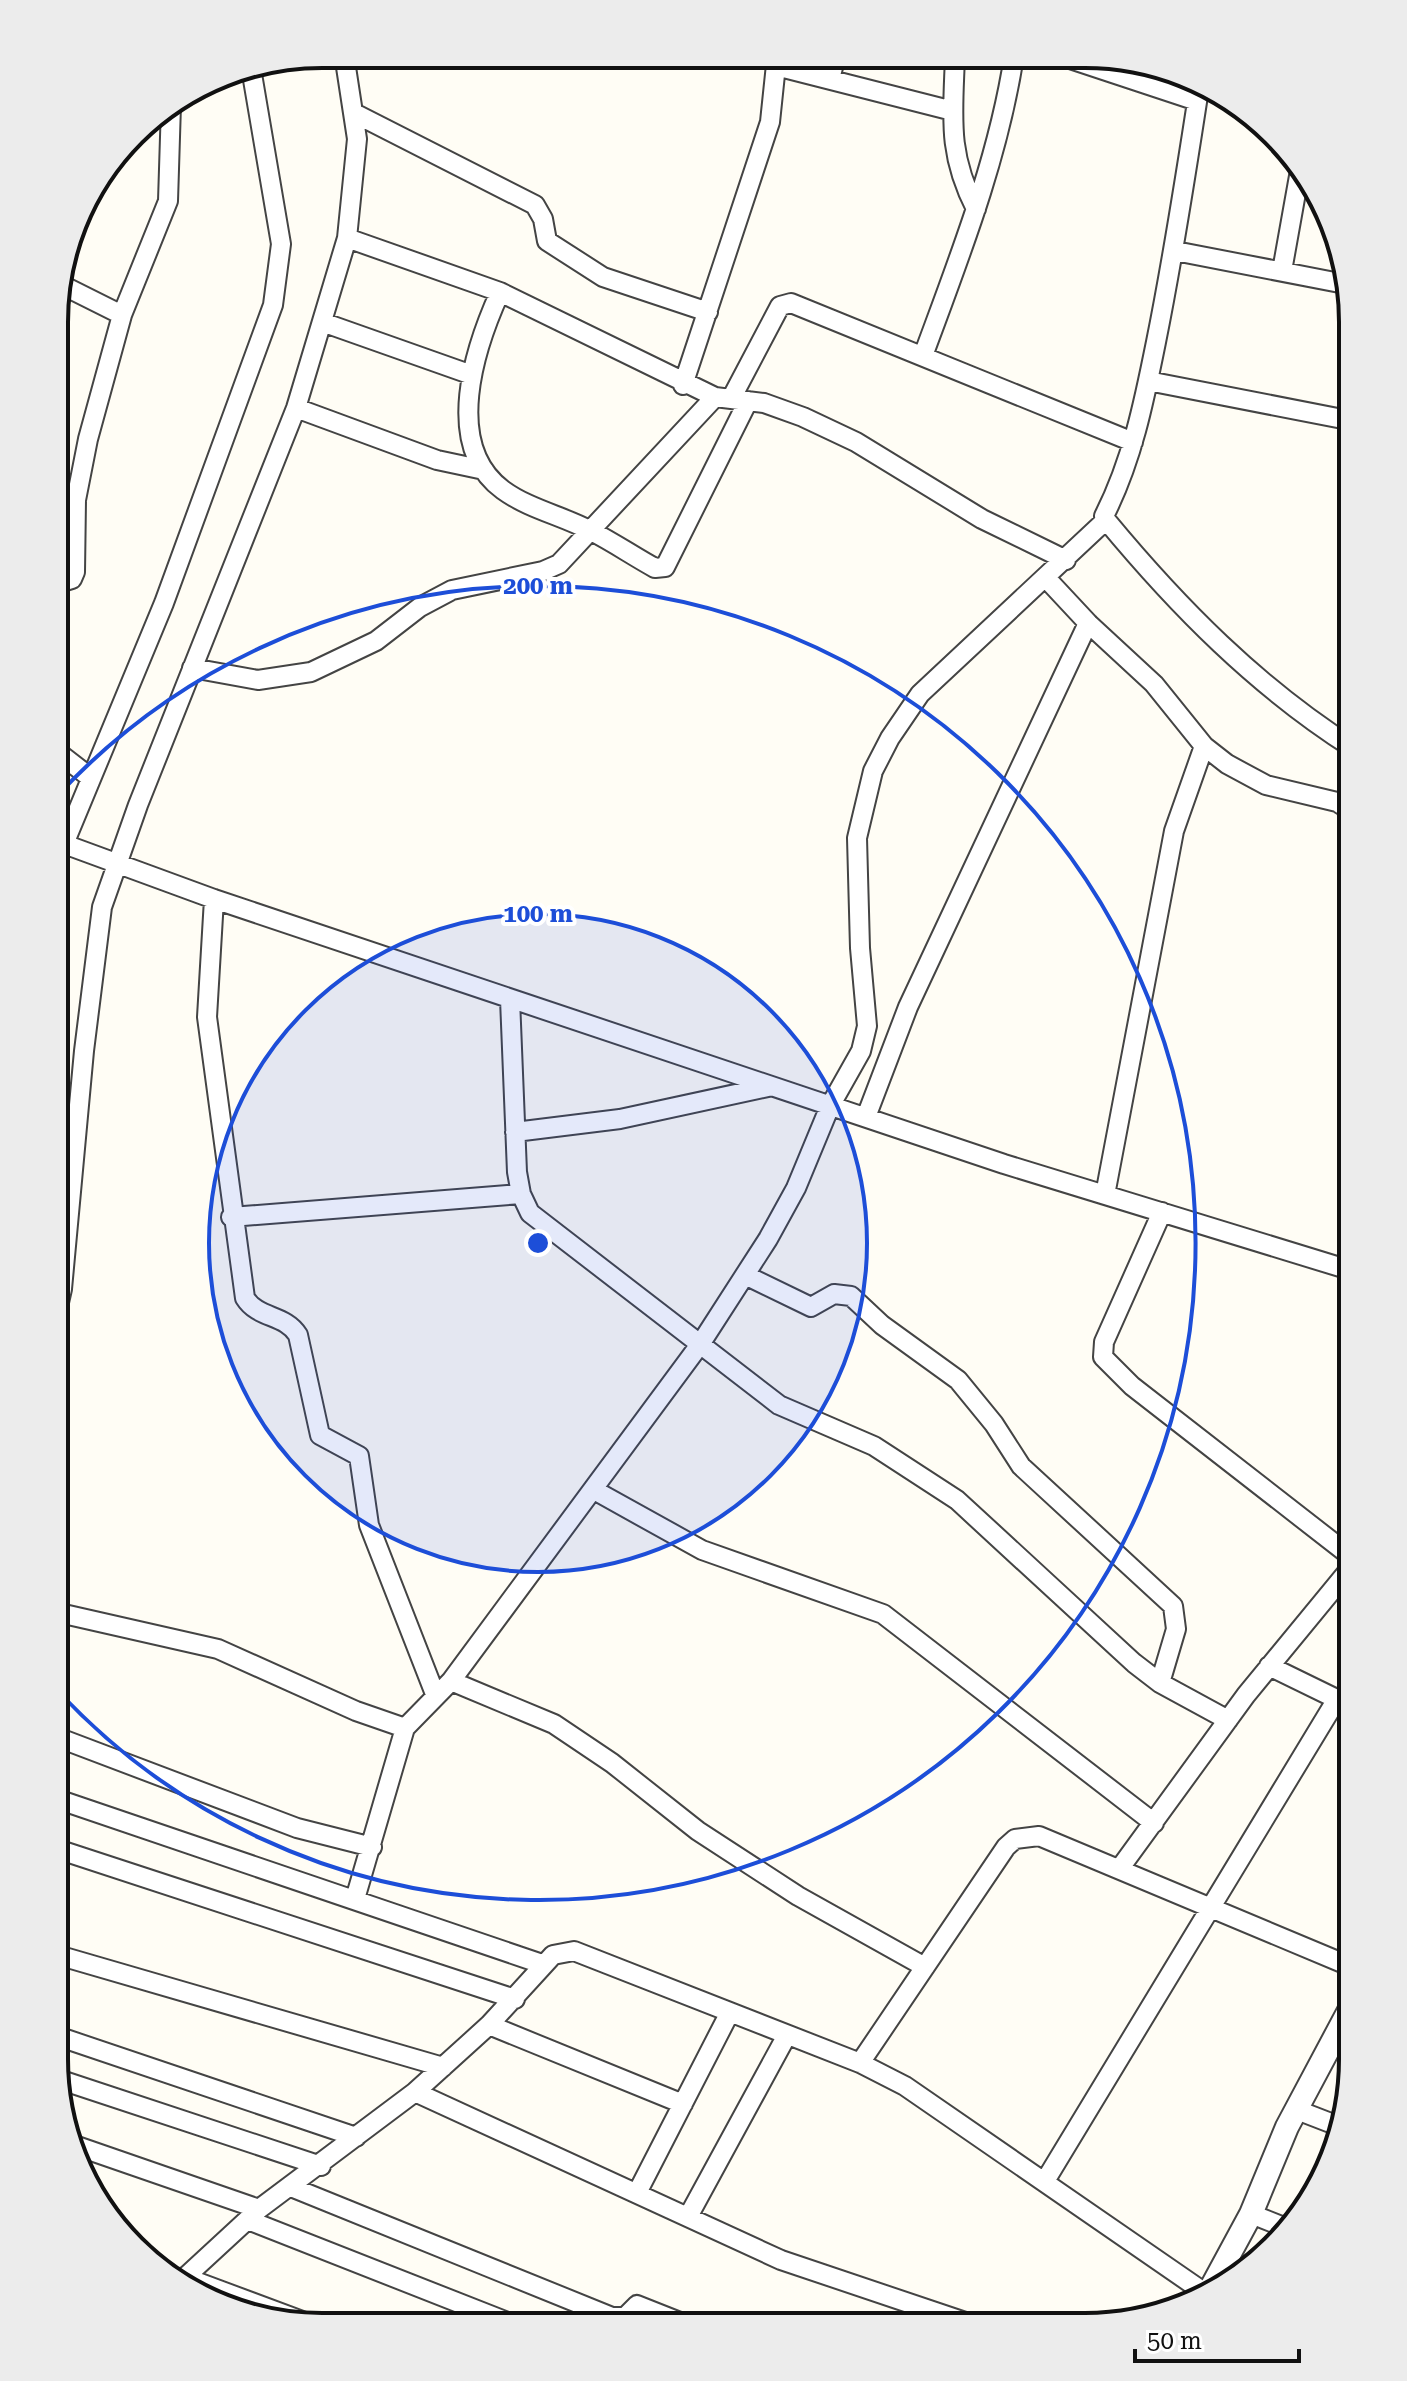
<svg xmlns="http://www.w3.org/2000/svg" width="1407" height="2381" font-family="'Roboto Serif',serif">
<rect width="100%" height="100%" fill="#fffdf5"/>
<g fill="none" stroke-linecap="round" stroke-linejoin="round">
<g stroke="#444" stroke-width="22">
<path id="minor" d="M 955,56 C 953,116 947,153 976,209
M 1061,56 L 1197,101
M 776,66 L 953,111
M 830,79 L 836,56
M 356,114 L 535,205 L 543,219 L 547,241 L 603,277 L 708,312
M 347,238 L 500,292 L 715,397 L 764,403 L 803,417 L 856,442 L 982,519 L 1066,560
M 1175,251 L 1345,284
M 1282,271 L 1299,176
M 58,283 L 122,315
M 500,292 C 475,347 442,445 503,490 C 529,509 563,516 591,531 C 613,542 633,556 655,568 L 665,567 L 748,401
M 322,322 L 472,375
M 923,356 C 959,258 998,160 1014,56
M 1148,381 L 1353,421
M 683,385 L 770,122 L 777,55
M 731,399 L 780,306 L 791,303 L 1133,442
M 296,408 L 437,460 L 484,470
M 1106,520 C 1178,607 1257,687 1353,748
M 1046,578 L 1088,623 L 1154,684 L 1204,746 L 1227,764 L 1266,785 L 1337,802 L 1345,807 L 1353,822
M 56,584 L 72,579 L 75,572 L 76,500 L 88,439 L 122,315 L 168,201 L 171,105
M 192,668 L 258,680 L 311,672 L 376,641 L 420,607 L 452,590 L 543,571 L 559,564 L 715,397
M 56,751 L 91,778
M 64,844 L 214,899 L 1004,1164 L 1353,1271
M 56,855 L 64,844 L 164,603 L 273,305 L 281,244 L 251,68
M 214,899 L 207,1017 L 245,1298 C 258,1319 285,1314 298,1335 L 320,1435 L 359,1456 L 369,1525 L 435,1694
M 510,999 L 517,1172 L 521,1194 L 530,1213 L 779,1405 L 874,1446 L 957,1500 L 1134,1663 L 1160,1683 L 1228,1720
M 866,1117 L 908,1007 L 1088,623
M 515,1132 L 620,1119 L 768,1087
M 55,1133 L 76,1136
M 1105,1195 L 1174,831 L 1204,746
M 1162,1212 L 1104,1342 L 1103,1357 L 1132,1386 L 1353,1558
M 231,1217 L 521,1194
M 745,1275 L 811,1307 L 834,1294 L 851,1296 L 882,1325 L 958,1380 L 994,1424 L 1021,1466 L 1173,1606 L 1176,1629 L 1160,1683
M 55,1320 L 62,1289 L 84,1051 L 102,907 L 138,805 L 296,408 L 347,238 L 357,139 L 344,54
M 594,1490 L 702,1550 L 883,1614 L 1154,1823
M 55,1612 L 218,1649 L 356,1711 L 405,1728
M 1269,1666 L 1353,1707
M 451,1681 L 554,1724 L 612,1763 L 698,1831 L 798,1896 L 925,1967
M 54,1736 L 297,1828 L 372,1847
M 54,1798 L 542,1964
M 54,1848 L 515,1999
M 1120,1868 L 1246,1695 L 1353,1565
M 355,1899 L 405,1728 L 451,1681 L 701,1343 L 768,1239 L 796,1188 L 830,1106 L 861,1051 L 867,1026 L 860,948 L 857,838 L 873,771 L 890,738 L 920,694 L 1106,520 L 1104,516 C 1132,461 1144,402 1156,342 C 1173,258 1186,174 1199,89
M 54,1954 L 443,2067
M 489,2025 L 683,2104
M 54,2035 L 356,2137
M 860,2063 L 1006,1847 L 1015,1839 L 1039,1836 L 1352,1967
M 58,2079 L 321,2166
M 415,2092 L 781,2260 L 980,2327
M 1297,2110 L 1341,2127
M 71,2144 L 259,2209
M 1045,2181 L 1337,1699
M 291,2187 L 612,2317 L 625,2317 L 637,2305 L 690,2326
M 637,2193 L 730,2012
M 1251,2214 L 1289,2229
M 689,2215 L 787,2035
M 248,2220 L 515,2325
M 184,2277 L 313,2325
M 181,2281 L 259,2209 L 415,2092 L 489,2025 L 553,1955 L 574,1951 L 860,2063 L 905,2086 L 1205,2293"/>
</g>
<g stroke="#444" stroke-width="26">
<path id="tertiary" d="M 1211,2288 L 1251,2214 L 1287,2127 L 1352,2005"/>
</g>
<use href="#minor" stroke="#fff" stroke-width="18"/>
<use href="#tertiary" stroke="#fff" stroke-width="22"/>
</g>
<circle cx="538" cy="1243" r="329" fill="#1d4ed8" fill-opacity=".12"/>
<g fill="none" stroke="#1d4ed8" stroke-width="4">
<circle cx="538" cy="1243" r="329"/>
<path d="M58 795A657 657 0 1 1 58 1691"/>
</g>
<path d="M0 0H1407V2381H0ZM322 68H1085A254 254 0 0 1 1339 322V2059A254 254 0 0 1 1085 2313H322A254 254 0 0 1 68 2059V322A254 254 0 0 1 322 68Z" fill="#ececec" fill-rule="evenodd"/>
<path fill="none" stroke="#111" stroke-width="4" d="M322 68H1085A254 254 0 0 1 1339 322V2059A254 254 0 0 1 1085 2313H322A254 254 0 0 1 68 2059V322A254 254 0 0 1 322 68Z"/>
<circle cx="538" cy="1243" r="12" fill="#1d4ed8" stroke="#fff" stroke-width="4"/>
<g font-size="24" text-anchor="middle" font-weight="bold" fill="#1d4ed8" stroke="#fff" stroke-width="8" stroke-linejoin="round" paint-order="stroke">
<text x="538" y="594">200 m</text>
<text x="538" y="922">100 m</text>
</g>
<path d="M1135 2349v12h164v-12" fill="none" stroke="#111111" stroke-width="4"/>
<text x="1147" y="2349" font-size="24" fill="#111111" stroke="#ffffff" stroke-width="6" paint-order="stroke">50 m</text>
</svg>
